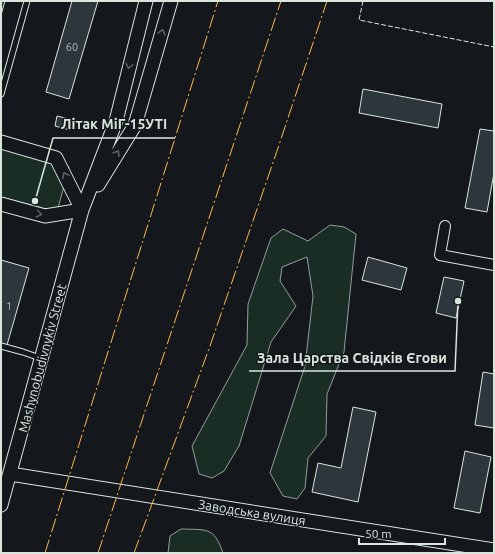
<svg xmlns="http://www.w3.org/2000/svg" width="495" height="554" font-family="Ubuntu,sans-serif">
<rect width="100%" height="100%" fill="#14181c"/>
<path fill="#1a2d24" stroke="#939e99" d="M 1,148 L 69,167 L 57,212 L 1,197 Z
M 330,225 L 344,227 L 356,234 L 344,352 L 327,394 L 326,436 L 308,458 L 305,488 L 297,499 L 283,496 L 270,473 L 305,366 L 313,296 L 307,257 L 282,267 L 280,281 L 296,306 L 271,342 L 239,446 L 224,471 L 212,478 L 199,474 L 192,446 L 247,345 L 248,304 L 271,238 L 283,229 L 308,241 Z
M 181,529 C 206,530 214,526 223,553 L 168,553 L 170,536 Z"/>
<path fill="#2c363c" stroke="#d8e6dc" d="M 1,1 L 5,1 L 1,15 Z
M 72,1 L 98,1 L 69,99 L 46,92 Z
M 363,89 L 442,104 L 438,128 L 359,113 Z
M 57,116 L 73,120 L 70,130 L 55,126 Z
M 480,129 L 494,131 L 494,173 L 487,212 L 465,208 Z
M 368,257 L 407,268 L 401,290 L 362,280 Z
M 1,260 L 29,268 L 7,345 L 1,343 Z
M 444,277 L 464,281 L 456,318 L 436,313 Z
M 483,372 L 494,374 L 494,428 L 475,425 Z
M 353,407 L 376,412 L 358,502 L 312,492 L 318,463 L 341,468 Z
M 465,451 L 491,457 L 480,513 L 454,508 Z"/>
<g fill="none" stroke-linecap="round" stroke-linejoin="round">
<g stroke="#d8e6dc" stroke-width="7">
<path id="service" d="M 1,94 L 27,1
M 1,346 L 23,352 L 40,358"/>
</g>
<g stroke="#d8e6dc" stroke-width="12">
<path id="minor" d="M 445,226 L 440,255 L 494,265"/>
</g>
<g stroke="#d8e6dc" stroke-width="15">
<path id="tertiary" d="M 1,142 L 56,158 L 82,210
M 98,185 L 135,125 L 171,1
M 1,204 L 45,216 L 82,210
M 10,474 L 494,550
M 1,505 L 82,210 L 116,121 L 146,1"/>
</g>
<use href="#service" stroke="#14181c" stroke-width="5"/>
<use href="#minor" stroke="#14181c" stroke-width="10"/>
<use href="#tertiary" stroke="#14181c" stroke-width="13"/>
<path stroke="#d8e6dc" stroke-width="1" stroke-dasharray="5 2" stroke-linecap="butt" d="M 363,1 L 359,20 L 494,47"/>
<path stroke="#ffb74d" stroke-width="1" stroke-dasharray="14 3 2 3" stroke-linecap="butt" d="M 45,553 L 218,1
M 98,553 L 281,1
M 134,553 L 210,346 L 278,148 L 327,1"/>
</g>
<defs><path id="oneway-chevron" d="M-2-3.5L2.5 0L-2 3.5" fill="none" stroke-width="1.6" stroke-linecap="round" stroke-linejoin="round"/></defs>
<g stroke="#59605f">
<use href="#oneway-chevron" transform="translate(162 32) rotate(-74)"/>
<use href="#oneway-chevron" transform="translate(129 66) rotate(104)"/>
<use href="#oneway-chevron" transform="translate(117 153) rotate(-58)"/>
<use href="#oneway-chevron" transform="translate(65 175) rotate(-116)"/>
<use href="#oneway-chevron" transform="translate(39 214) rotate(13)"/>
</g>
<g text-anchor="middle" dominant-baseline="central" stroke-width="3" stroke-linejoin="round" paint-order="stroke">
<g font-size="11" fill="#adbab4">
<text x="72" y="47">60</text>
<text x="9" y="306">1</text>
</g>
<g font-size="13" fill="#d8e6dc" stroke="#14181c">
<text transform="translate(42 358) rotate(-75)">Mashynobudivnykiv Street</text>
<text transform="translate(252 512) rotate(9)">Заводська вулиця</text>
</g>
</g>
<path fill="none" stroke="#d8e6dc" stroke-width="1.5" d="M35 201L53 138H175M458 301L455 371H249"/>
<g fill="#d8e6dc" stroke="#14181c" stroke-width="1.5">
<circle cx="35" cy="201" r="4"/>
<circle cx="458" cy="301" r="4"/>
</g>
<g font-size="14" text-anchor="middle" font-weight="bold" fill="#d8e6dc" stroke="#14181c" stroke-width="3" stroke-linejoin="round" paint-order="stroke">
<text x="114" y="129">Літак МіГ-15УТІ</text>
<text x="352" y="363">Зала Царства Свідків Єгови</text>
</g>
<rect width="495" height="554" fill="none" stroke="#d8e6dc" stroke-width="4"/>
<path d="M359 538v6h86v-6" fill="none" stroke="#d8e6dc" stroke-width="2"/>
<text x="365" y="538" font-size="12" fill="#d8e6dc" stroke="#14181c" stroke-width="3" paint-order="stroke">50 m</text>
</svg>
